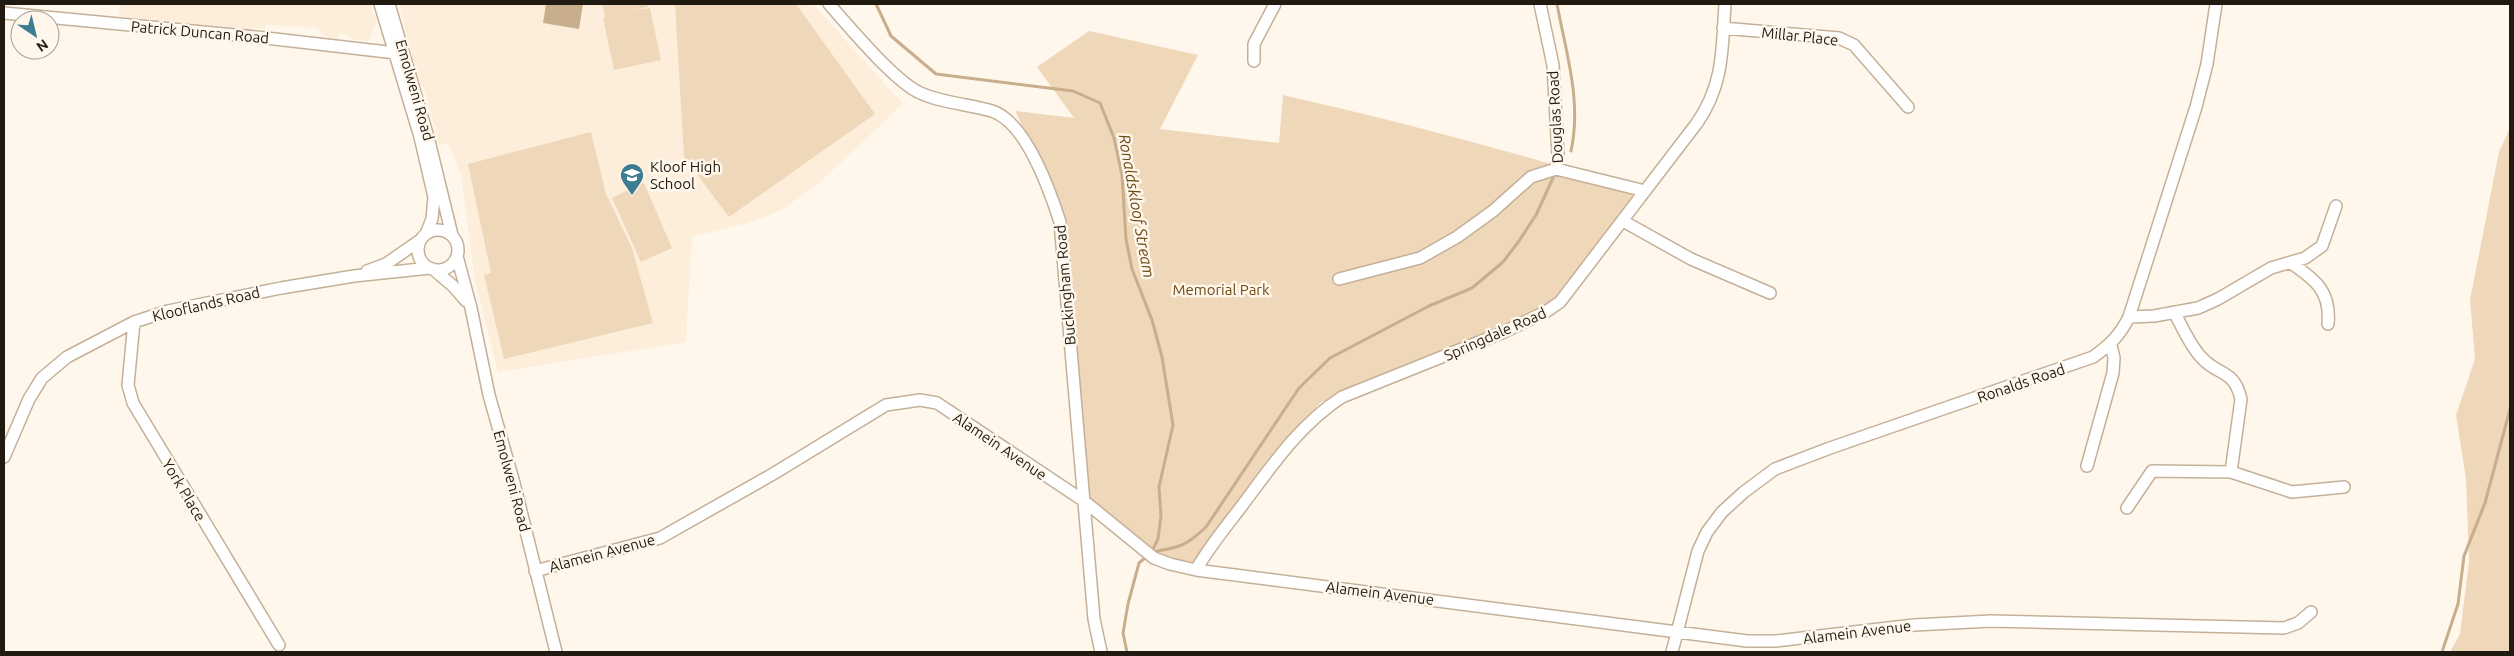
<svg xmlns="http://www.w3.org/2000/svg" width="2514" height="656" font-family="Ubuntu,sans-serif">
<rect width="100%" height="100%" fill="#fff7ec"/>
<path fill="#fdeedb" d="M 120,4 L 370,4 L 377,20 L 370,40 L 352,40 L 347,35 L 339,34 L 338,39 L 324,36 L 317,28 L 266,25 L 265,29 L 253,28 L 248,32 L 119,16 Z
M 399,4 L 813,4 L 903,104 L 819,183 L 780,211 L 748,223 L 692,237 L 686,342 L 498,372 L 475,280 L 461,175 L 448,143 L 439,145 L 424,89 L 418,80 Z"/>
<path fill="#efd7b9" d="M 602,4 L 647,4 L 648,7 L 630,11 L 650,8 L 661,60 L 614,70 L 603,18 L 605,17 Z
M 675,4 L 796,4 L 875,114 L 729,217 L 684,157 Z
M 1089,31 L 1198,55 L 1160,129 L 1279,143 L 1283,95 C 1403,122 1521,154 1639,190 L 1556,302 L 1320,403 L 1201,556 L 1189,565 L 1178,567 L 1087,498 L 1061,204 L 1015,111 L 1074,118 L 1037,67 Z
M 2510,128 L 2510,652 L 2450,652 L 2460,634 L 2469,561 L 2466,479 L 2456,415 L 2475,359 L 2470,300 L 2499,152 Z
M 591,132 L 606,194 L 632,248 L 653,323 L 504,359 L 484,275 L 491,273 L 468,164 Z
M 644,183 L 672,248 L 641,262 L 612,198 Z"/>
<path fill="#c8ae8d" d="M 546,4 L 583,4 L 579,29 L 543,23 Z"/>
<g fill="none" stroke-linecap="round" stroke-linejoin="round">
<path stroke="#c8ae8d" stroke-width="3" d="M 876,4 L 891,36 L 936,74 L 1073,91 L 1100,103 L 1114,138 L 1122,175 L 1126,239 L 1132,269 L 1152,320 L 1162,357 L 1173,425 L 1159,487 L 1161,516 L 1158,539 L 1151,553 L 1139,563 L 1128,604 L 1123,633 L 1127,652
M 1557,4 C 1566,53 1582,101 1571,151
M 1152,553 C 1161,549 1167,550 1176,547 C 1188,544 1197,535 1206,527 L 1299,388 L 1330,358 L 1429,306 L 1472,288 L 1503,262 L 1519,241 L 1536,215 L 1553,178
M 2442,652 L 2458,604 L 2464,556 L 2485,503 L 2510,409"/>
<g stroke="#c4b098" stroke-width="14">
<path id="minor" d="M 380,4 L 420,137 L 434,197 L 432,219 L 426,234
M 389,4 L 428,137 L 452,235
M 829,4 C 850,28 892,78 918,92 C 941,103 968,104 992,111 C 1026,122 1050,191 1060,222 L 1094,619 L 1101,652
M 1540,4 L 1553,65 L 1558,155 L 1556,169 L 1645,191
M 4,13 L 266,38 L 396,53
M 1723,28 L 1839,38 L 1854,45 L 1908,107
M 1254,61 L 1254,44 L 1275,4
M 1623,221 L 1691,259 L 1770,293
M418 250a20 20 0 1 1 40 0a20 20 0 1 1-40 0Z
M 457,256 L 471,308 L 489,395 L 514,483 L 556,652
M 2291,263 C 2316,280 2331,292 2328,324
M 433,269 L 453,286 L 466,301
M 367,271 L 386,264 L 419,241
M 1339,279 L 1420,258 L 1457,237 L 1493,211 L 1531,177 L 1556,169
M 2175,314 C 2183,328 2190,346 2202,358 C 2218,376 2234,369 2241,399 L 2231,472
M 2129,317 L 2154,316 L 2198,308 L 2218,299 L 2271,268 L 2305,258 L 2322,246 L 2336,206
M 134,322 L 128,385 L 133,403 L 279,645
M 4,457 L 29,399 L 42,378 L 67,357 L 134,322 L 168,311 L 281,288 L 354,276 L 430,268
M 2087,466 L 2113,373 L 2114,358 L 2111,345
M 2127,508 L 2152,471 L 2231,472 L 2292,492 L 2344,487
M 1196,570 C 1209,547 1225,528 1241,507 C 1271,467 1299,425 1342,397 L 1504,332 L 1547,311 L 1560,302 L 1697,123 C 1724,84 1722,49 1725,4
M 535,571 L 660,538 L 773,474 L 886,405 L 920,400 L 937,403 L 1084,501 L 1154,558 L 1170,564 L 1196,570 L 1747,641 L 1776,641 L 1914,625 L 1991,621 L 2284,628 L 2298,623 L 2311,612
M 1672,652 L 1698,551 L 1707,532 L 1722,512 L 1744,492 L 1775,469 L 1830,448 L 2093,357 C 2110,345 2120,335 2129,317 L 2196,107 L 2207,64 L 2216,4"/>
</g>
<use href="#minor" stroke="#fff" stroke-width="11"/>
</g>
<defs>
<g id="school-pin" transform="scale(1.25)"><path d="M0 17L-7.5 6A9.5 9.5 0 1 1 7.5 6Z" fill="#3e7c92" stroke="#fff7ec"/><path d="M0-5L7-2L0 1L-7-2ZM-4 1L0 2.5L4 1V4Q0 6-4 4Z" fill="#fff"/></g>
</defs>
<g fill-rule="evenodd">
<use href="#school-pin" x="632" y="175"/>
</g>
<g text-anchor="middle" dominant-baseline="central" stroke-width="5" stroke-linejoin="round" paint-order="stroke">
<g font-size="15" fill="#211a11" stroke="#fff7ec">
<text transform="translate(200 32) rotate(5)">Patrick Duncan Road</text>
<text transform="translate(1800 36) rotate(6)">Millar Place</text>
<text transform="translate(415 90) rotate(74)">Emolweni Road</text>
<text transform="translate(1555 117) rotate(-93)">Douglas Road</text>
<text transform="translate(1065 285) rotate(-95)">Buckingham Road</text>
<text transform="translate(206 304) rotate(-13)">Klooflands Road</text>
<text transform="translate(1495 334) rotate(-24)">Springdale Road</text>
<text transform="translate(2021 383) rotate(-19)">Ronalds Road</text>
<text transform="translate(1000 446) rotate(34)">Alamein Avenue</text>
<text transform="translate(512 481) rotate(75)">Emolweni Road</text>
<text transform="translate(184 490) rotate(59)">York Place</text>
<text transform="translate(602 553) rotate(-15)">Alamein Avenue</text>
<text transform="translate(1380 593) rotate(7)">Alamein Avenue</text>
<text transform="translate(1857 632) rotate(-7)">Alamein Avenue</text>
</g>
<g font-size="15" fill="#211a11" stroke="#fff7ec" text-anchor="start">
<text x="650" y="166">Kloof High<tspan x="650" dy="17">School</tspan></text>
</g>
<g font-size="15" fill="#6f4a13" stroke="#fff7ec">
<text x="1221" y="289">Memorial Park</text>
</g>
<g font-size="16" font-style="italic" fill="#6b470f" stroke="#fff7ec">
<text transform="translate(1137 206) rotate(80)">Ronaldskloof Stream</text>
</g>
</g>
<rect width="2514" height="656" fill="none" stroke="#211a11" stroke-width="10"/>
<g transform="translate(35 35) rotate(145)"><circle r="24" fill="#fff7ec" stroke="#a69f94"/>
<path d="M0-4L9 19L0 12L-9 19Z" fill="#3e7c92"/>
<text y="-8" font-size="14" font-weight="bold" text-anchor="middle" fill="#211a11">N</text>
</g>
</svg>
